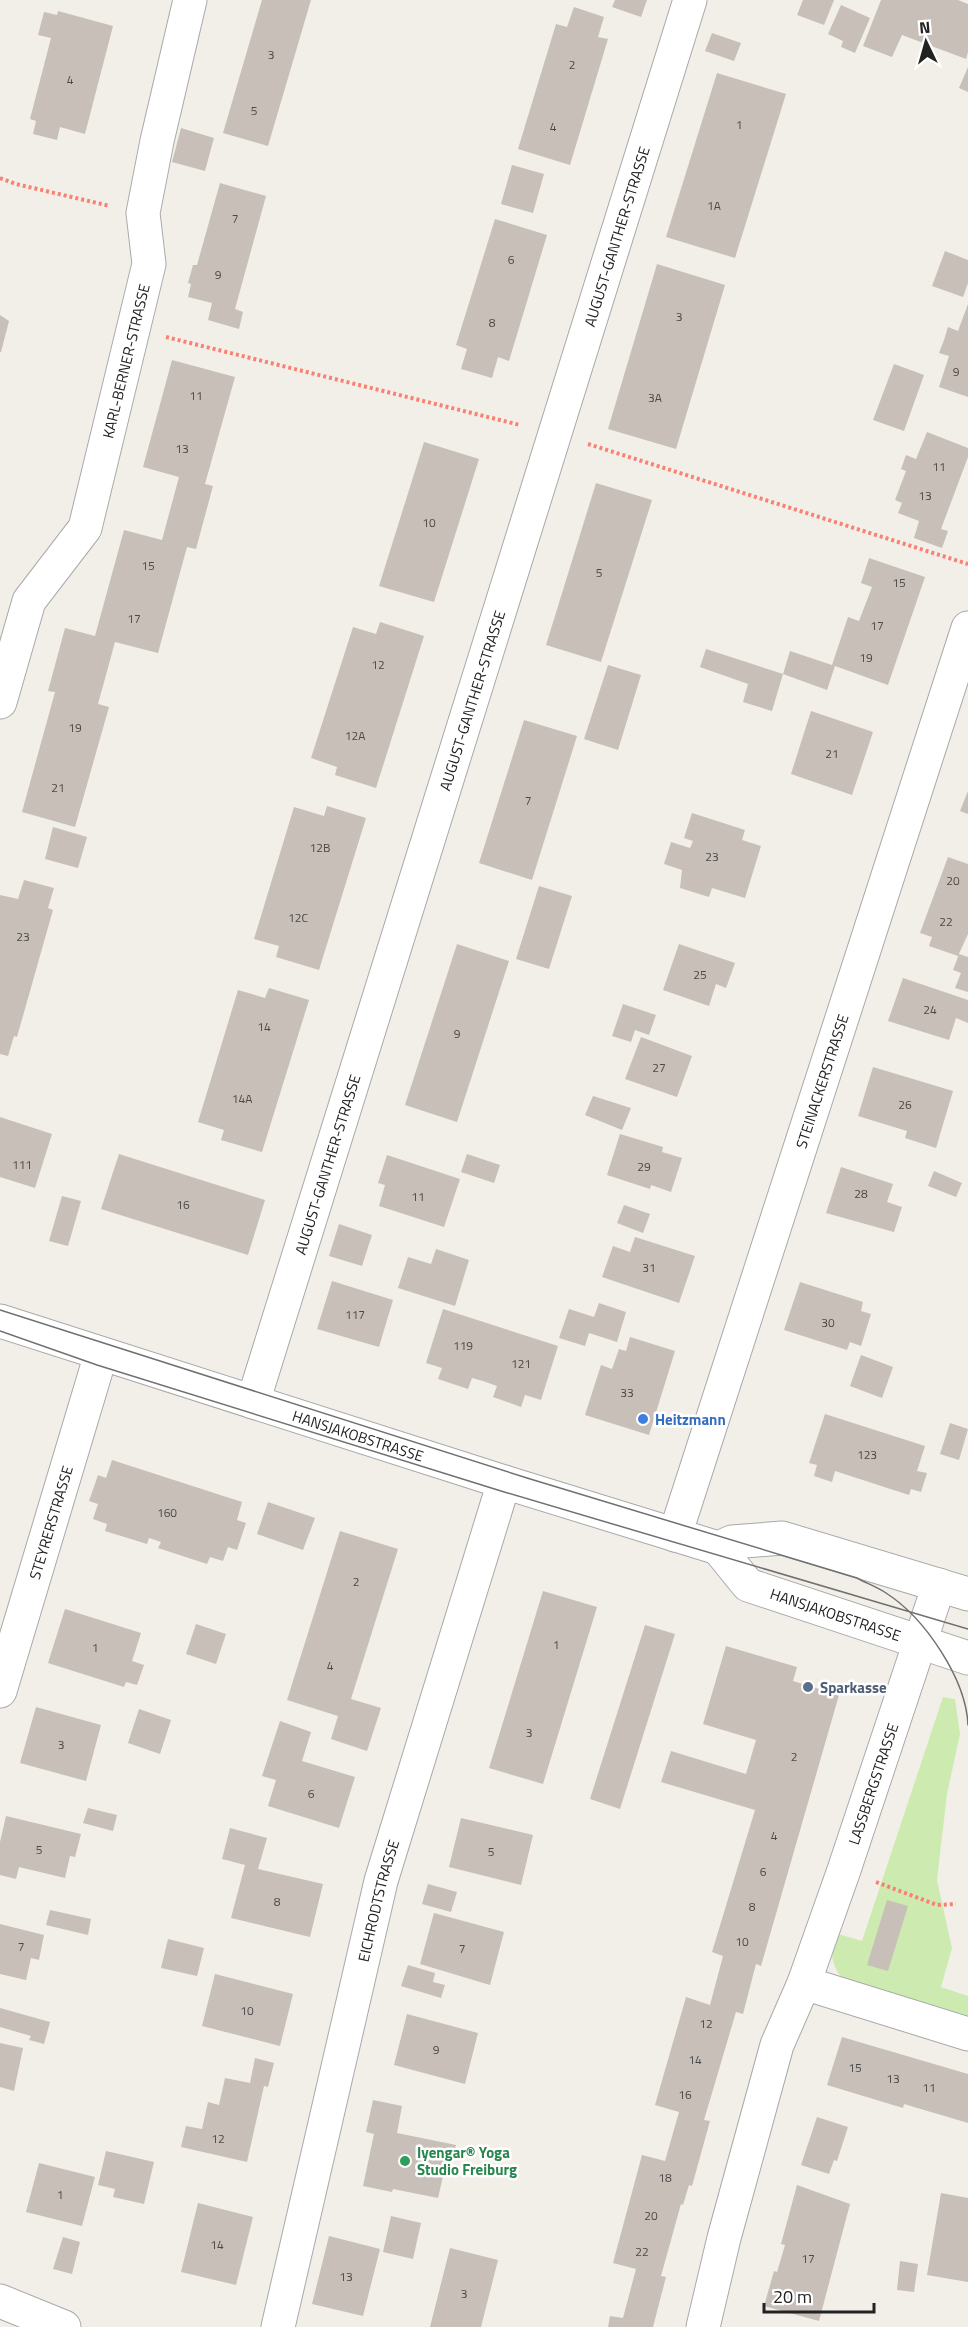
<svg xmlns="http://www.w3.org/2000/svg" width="968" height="2327" font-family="'Titillium Web',sans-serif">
<rect width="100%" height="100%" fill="#f2efe9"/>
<path fill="#cdebb0" d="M 943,1697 L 955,1699 L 960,1734 L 947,1794 L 937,1880 L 952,1948 L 941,1987 L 968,1996 L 968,2020 L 845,1980 C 830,1967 830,1951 835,1933 L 862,1941 Z"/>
<path fill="#c7bfb8" d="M 262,0 L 311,0 L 268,146 L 223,133 Z
M 615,0 L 647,0 L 641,17 L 612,7 Z
M 803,0 L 834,0 L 824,25 L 797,15 Z
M 881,0 L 958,0 L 968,4 L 968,52 L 966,59 L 902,35 L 892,57 L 863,46 Z
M 841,5 L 870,18 L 855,53 L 841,47 L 843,41 L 828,34 Z
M 574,7 L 604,17 L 598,37 L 608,39 L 570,165 L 518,149 L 556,24 L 567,27 Z
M 58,11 L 113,26 L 85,134 L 60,127 L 57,140 L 33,134 L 36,121 L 30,119 L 51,38 L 38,35 L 44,12 L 57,15 Z
M 712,33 L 741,43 L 734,61 L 705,51 Z
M 968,67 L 968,92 L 959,88 Z
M 717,73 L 786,94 L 735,258 L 666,237 Z
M 181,128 L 214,138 L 205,171 L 172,162 Z
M 512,165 L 544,174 L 533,213 L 501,204 Z
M 220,183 L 266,196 L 235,309 L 243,312 L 239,329 L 208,320 L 212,303 L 188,297 L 191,284 L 188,283 L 193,265 L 197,265 Z
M 495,219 L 547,235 L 509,361 L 498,357 L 492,378 L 461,369 L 467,349 L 456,345 Z
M 945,251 L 968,260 L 968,283 L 963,297 L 932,286 Z
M 657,264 L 725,285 L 676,449 L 608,429 Z
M 968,304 L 968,397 L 939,387 L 949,356 L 939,353 L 944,340 L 948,327 L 958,331 Z
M 0,315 L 9,321 L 1,352 L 0,352 Z
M 172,360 L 235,377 L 205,484 L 213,486 L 196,549 L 187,547 L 158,653 L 115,642 L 98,704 L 109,707 L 75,827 L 22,812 L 55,692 L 48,691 L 65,628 L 95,636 L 124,530 L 162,540 L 179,477 L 143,467 Z
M 894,364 L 924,375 L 904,431 L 873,420 Z
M 927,432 L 968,448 L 968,457 L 941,529 L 948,531 L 942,548 L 914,538 L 919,521 L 898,513 L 902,503 L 895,500 L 906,471 L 901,469 L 906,455 L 916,459 Z
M 424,442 L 479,459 L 434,602 L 379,586 Z
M 596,483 L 652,500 L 601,662 L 546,645 Z
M 869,558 L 925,577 L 888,685 L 835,666 L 827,690 L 783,674 L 790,651 L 832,665 L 848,617 L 859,621 L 872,587 L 861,583 Z
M 380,622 L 424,636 L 376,788 L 335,775 L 337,767 L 311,758 L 353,627 L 376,634 Z
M 706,649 L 783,674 L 772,711 L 743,702 L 748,684 L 700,667 Z
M 608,665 L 641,675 L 618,750 L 584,739 Z
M 811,711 L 873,732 L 852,795 L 791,774 Z
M 524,720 L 577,736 L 532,880 L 479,863 Z
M 968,791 L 968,814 L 960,811 Z
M 327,806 L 366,818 L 319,970 L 276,957 L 279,946 L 254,939 L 294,807 L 324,816 Z
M 692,813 L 745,830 L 742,840 L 761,846 L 745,898 L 712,888 L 709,897 L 680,888 L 682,870 L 664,864 L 671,842 L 690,848 L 693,841 L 684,838 Z
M 53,827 L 87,837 L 78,868 L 45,859 Z
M 948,857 L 968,864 L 968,934 L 958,956 L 929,946 L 932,937 L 920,933 Z
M 24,880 L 54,888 L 48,908 L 53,910 L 17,1037 L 14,1036 L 8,1056 L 0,1054 L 0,895 L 18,899 Z
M 539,886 L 572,896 L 549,969 L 516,959 Z
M 457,944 L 509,961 L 457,1122 L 405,1105 Z
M 679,944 L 735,963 L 726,988 L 716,984 L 709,1006 L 663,990 Z
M 959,954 L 968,957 L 968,992 L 955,988 L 961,973 L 953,970 Z
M 903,978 L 968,1000 L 968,1023 L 956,1018 L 949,1040 L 888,1021 Z
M 269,988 L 309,1000 L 262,1152 L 221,1140 L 224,1130 L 198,1122 L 238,990 L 265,998 Z
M 623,1004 L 656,1015 L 649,1035 L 635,1030 L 631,1042 L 612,1036 Z
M 641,1037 L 692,1056 L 677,1097 L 625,1079 Z
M 873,1067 L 953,1091 L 936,1148 L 905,1138 L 907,1131 L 858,1116 Z
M 593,1096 L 631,1108 L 622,1130 L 585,1115 Z
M 0,1117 L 52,1134 L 35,1188 L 0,1177 Z
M 620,1134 L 663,1147 L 662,1152 L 682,1158 L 671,1192 L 651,1185 L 650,1189 L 607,1175 Z
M 119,1154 L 265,1200 L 248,1255 L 101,1209 Z
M 467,1154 L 500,1165 L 494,1183 L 461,1172 Z
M 387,1155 L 460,1179 L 444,1227 L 379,1206 L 385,1185 L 378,1183 Z
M 841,1167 L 893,1184 L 887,1202 L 902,1207 L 894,1232 L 826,1213 Z
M 934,1171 L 962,1183 L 956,1197 L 928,1186 Z
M 62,1196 L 81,1201 L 68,1246 L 49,1241 Z
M 624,1205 L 650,1214 L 643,1233 L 617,1223 Z
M 339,1224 L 372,1235 L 362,1266 L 329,1256 Z
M 635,1237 L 695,1256 L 679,1303 L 602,1277 L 613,1246 L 630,1252 Z
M 436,1249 L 469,1260 L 455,1306 L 398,1288 L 408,1257 L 431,1264 Z
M 332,1281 L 393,1300 L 379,1347 L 317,1329 Z
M 800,1282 L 863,1302 L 861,1311 L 871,1314 L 861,1346 L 850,1342 L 847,1350 L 784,1330 Z
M 599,1303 L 626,1312 L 617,1342 L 589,1333 L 585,1346 L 559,1338 L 569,1309 L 594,1317 Z
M 443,1309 L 558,1346 L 541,1400 L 525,1395 L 521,1407 L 493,1397 L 497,1386 L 483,1381 L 472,1378 L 468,1389 L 438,1379 L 442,1368 L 426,1363 Z
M 630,1337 L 675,1351 L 649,1435 L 585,1415 L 601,1365 L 612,1369 L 619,1349 L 626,1351 Z
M 861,1355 L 893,1367 L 882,1398 L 850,1386 Z
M 825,1414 L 925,1446 L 917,1471 L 927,1473 L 921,1492 L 911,1489 L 909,1495 L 835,1471 L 832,1482 L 814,1476 L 817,1465 L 809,1463 Z
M 950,1423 L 968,1429 L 959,1460 L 940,1454 Z
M 112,1460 L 242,1502 L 237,1520 L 246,1523 L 237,1550 L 228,1547 L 223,1561 L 210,1557 L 207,1564 L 158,1548 L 161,1542 L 149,1538 L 147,1544 L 105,1531 L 107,1524 L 93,1519 L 98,1504 L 89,1501 L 98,1475 L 106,1478 Z
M 268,1502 L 315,1518 L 303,1550 L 257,1534 Z
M 340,1531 L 398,1549 L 351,1699 L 381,1708 L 367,1751 L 331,1739 L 338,1716 L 287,1700 Z
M 543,1591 L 597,1607 L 543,1784 L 489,1768 Z
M 65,1609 L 141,1633 L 132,1661 L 144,1665 L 137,1685 L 126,1682 L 124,1687 L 48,1663 Z
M 196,1624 L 226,1634 L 216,1664 L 186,1654 Z
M 645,1625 L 675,1634 L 620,1809 L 590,1799 Z
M 726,1646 L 797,1667 L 793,1681 L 839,1695 L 761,1966 L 756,1964 L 743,2014 L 736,2012 L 715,2083 L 704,2120 L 710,2121 L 692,2186 L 689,2185 L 683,2205 L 681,2204 L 661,2276 L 666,2277 L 653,2327 L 608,2327 L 610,2316 L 623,2318 L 636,2269 L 613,2263 L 642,2155 L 665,2161 L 679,2112 L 655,2105 L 686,1997 L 710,2005 L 723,1956 L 712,1952 L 755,1810 L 661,1782 L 671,1751 L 746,1774 L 756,1740 L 703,1724 Z
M 36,1707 L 101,1725 L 86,1781 L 20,1763 Z
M 139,1709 L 171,1720 L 160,1754 L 128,1743 Z
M 280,1721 L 311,1732 L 302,1761 L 355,1777 L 339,1828 L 268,1806 L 276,1780 L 262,1776 Z
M 88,1808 L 117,1815 L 113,1831 L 83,1823 Z
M 6,1816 L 81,1834 L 75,1857 L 70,1856 L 65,1878 L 19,1867 L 16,1879 L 0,1875 L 0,1842 Z
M 461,1818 L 533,1835 L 521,1885 L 449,1867 Z
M 230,1828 L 267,1838 L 258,1869 L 323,1884 L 310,1937 L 231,1918 L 245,1865 L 222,1859 Z
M 428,1884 L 457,1892 L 451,1912 L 422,1904 Z
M 887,1900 L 908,1906 L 888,1971 L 867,1965 Z
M 50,1910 L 91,1919 L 88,1935 L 46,1925 Z
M 434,1913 L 504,1932 L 490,1985 L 420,1964 Z
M 0,1924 L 44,1935 L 39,1960 L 31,1958 L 26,1980 L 0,1974 Z
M 168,1939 L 204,1948 L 197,1976 L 161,1968 Z
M 408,1965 L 435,1973 L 433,1982 L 445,1985 L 441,1998 L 401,1986 Z
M 215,1974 L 293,1994 L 280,2046 L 202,2026 Z
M 0,2008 L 50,2022 L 44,2044 L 29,2040 L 31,2036 L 0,2027 Z
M 407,2014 L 478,2033 L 465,2084 L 394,2065 Z
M 842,2037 L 968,2074 L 968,2123 L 904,2104 L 903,2108 L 827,2085 Z
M 0,2043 L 23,2048 L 14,2091 L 0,2087 Z
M 255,2058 L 274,2063 L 268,2087 L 264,2086 L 247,2162 L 181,2147 L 186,2126 L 202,2129 L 208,2102 L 219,2105 L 225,2078 L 250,2083 Z
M 373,2100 L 402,2106 L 397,2133 L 456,2145 L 449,2177 L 443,2176 L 438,2198 L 393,2189 L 392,2192 L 363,2186 L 374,2134 L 366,2132 Z
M 817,2117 L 848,2127 L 837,2161 L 834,2160 L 829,2174 L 801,2165 Z
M 106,2151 L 154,2162 L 144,2204 L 113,2197 L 115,2189 L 98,2185 Z
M 39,2163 L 95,2177 L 82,2226 L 26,2212 Z
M 797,2185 L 850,2204 L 819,2321 L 764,2306 L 774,2271 L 777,2272 L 785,2245 L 781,2244 Z
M 941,2193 L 968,2198 L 968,2282 L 927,2275 Z
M 198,2203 L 253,2217 L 236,2285 L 181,2272 Z
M 391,2216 L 421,2223 L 413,2259 L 383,2252 Z
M 329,2236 L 380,2249 L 363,2316 L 312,2304 Z
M 63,2237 L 80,2242 L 72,2274 L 53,2269 Z
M 450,2248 L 498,2260 L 481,2327 L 430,2327 Z
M 900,2261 L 918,2264 L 914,2292 L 897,2290 Z"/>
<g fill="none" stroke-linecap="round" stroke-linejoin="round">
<g stroke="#a9a9a9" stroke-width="35">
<g id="minor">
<path id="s1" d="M 0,702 L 29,601 L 85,528 L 149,264 L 143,213 L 157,141 L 190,0"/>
<path id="s2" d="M 0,1321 L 504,1482 L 718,1548 L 732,1542 L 782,1538 L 968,1594"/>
<path id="s3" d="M 253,1402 L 690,0"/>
<path id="s4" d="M 675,1535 L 968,628"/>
<path id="s5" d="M 718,1548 L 748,1585 L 968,1658"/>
<path id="s6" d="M 0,1691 L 101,1354"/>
<path d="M 804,1983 L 968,2034"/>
<path d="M 0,2301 L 64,2327"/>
<path id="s7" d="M 278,2327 L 381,1881 L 504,1482"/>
<path id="s8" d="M 703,2327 L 724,2238 L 777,2045 L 804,1983 L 844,1870 L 939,1585"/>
</g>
</g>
<path stroke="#fa8072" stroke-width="4" stroke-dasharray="3 3" stroke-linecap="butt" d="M 0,178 L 16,184 L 110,206
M 166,337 L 520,425
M 588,444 L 968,564
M 876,1882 L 937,1905 L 956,1904"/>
<use href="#minor" stroke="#fff" stroke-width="33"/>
<path stroke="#707070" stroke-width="1.5" d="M 0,1310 L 527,1478 L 857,1578 C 866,1583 877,1587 886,1593 C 925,1618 966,1679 968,1725
M 0,1331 L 97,1365 L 501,1491 L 968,1629"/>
</g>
<circle fill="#3f7fe0" stroke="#fff" stroke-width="2" cx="643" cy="1419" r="6"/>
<circle fill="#5c6f8a" stroke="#fff" stroke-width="2" cx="808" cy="1687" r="6"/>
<circle fill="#2e9e5b" stroke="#fff" stroke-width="2" cx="405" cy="2161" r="6"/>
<g text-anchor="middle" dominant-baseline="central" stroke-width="5" stroke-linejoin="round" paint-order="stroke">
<g font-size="12" fill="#4b4948">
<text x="271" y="54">3</text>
<text x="572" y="64">2</text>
<text x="70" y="79">4</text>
<text x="254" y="110">5</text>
<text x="739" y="124">1</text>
<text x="553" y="126">4</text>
<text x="714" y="205">1A</text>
<text x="235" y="218">7</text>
<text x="511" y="259">6</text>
<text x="218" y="274">9</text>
<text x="679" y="316">3</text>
<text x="492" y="322">8</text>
<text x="956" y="371">9</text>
<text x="196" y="395">11</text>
<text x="655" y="397">3A</text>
<text x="182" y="448">13</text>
<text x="939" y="466">11</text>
<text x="925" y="495">13</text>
<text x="429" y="522">10</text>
<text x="148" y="565">15</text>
<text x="599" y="572">5</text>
<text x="899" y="582">15</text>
<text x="134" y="618">17</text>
<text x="877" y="625">17</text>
<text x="866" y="657">19</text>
<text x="378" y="664">12</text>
<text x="75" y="727">19</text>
<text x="355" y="735">12A</text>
<text x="832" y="753">21</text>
<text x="58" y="787">21</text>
<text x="528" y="800">7</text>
<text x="320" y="847">12B</text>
<text x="712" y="856">23</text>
<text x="953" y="880">20</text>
<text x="298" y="917">12C</text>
<text x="946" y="921">22</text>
<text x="23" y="936">23</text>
<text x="700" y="974">25</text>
<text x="930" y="1009">24</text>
<text x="264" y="1026">14</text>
<text x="457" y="1033">9</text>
<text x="659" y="1067">27</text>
<text x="242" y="1098">14A</text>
<text x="905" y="1104">26</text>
<text x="22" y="1164">111</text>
<text x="644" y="1166">29</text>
<text x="861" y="1193">28</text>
<text x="418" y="1196">11</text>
<text x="183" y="1204">16</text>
<text x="649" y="1267">31</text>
<text x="355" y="1314">117</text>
<text x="828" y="1322">30</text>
<text x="463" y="1345">119</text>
<text x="521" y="1363">121</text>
<text x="627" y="1392">33</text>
<text x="867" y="1454">123</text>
<text x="167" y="1512">160</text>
<text x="356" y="1581">2</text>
<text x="556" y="1644">1</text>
<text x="95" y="1647">1</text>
<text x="330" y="1665">4</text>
<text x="529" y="1732">3</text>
<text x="61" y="1744">3</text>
<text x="794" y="1756">2</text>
<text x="311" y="1793">6</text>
<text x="774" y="1835">4</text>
<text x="39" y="1849">5</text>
<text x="491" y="1851">5</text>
<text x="763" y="1871">6</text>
<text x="277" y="1901">8</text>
<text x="752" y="1906">8</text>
<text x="742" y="1941">10</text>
<text x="21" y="1946">7</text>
<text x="462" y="1948">7</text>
<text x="247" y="2010">10</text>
<text x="706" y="2023">12</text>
<text x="436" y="2049">9</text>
<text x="695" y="2059">14</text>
<text x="855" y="2067">15</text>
<text x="893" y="2078">13</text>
<text x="929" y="2087">11</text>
<text x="685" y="2094">16</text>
<text x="218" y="2138">12</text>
<text x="665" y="2177">18</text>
<text x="60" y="2194">1</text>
<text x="651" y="2215">20</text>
<text x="217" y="2244">14</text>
<text x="642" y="2251">22</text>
<text x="808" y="2258">17</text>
<text x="346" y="2276">13</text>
<text x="464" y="2293">3</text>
</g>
<g font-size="15" fill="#222" stroke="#fff">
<text stroke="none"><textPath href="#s3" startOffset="1221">AUGUST-GANTHER-STRASSE</textPath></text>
<text stroke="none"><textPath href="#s1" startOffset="369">KARL-BERNER-STRASSE</textPath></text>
<text stroke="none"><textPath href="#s3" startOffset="735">AUGUST-GANTHER-STRASSE</textPath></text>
<text stroke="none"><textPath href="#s4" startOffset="477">STEINACKERSTRASSE</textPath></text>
<text stroke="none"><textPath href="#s3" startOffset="249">AUGUST-GANTHER-STRASSE</textPath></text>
<text stroke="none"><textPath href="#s2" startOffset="376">HANSJAKOBSTRASSE</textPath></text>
<text stroke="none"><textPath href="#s6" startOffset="176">STEYRERSTRASSE</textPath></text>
<text stroke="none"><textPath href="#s5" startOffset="140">HANSJAKOBSTRASSE</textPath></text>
<text stroke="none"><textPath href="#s8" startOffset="570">LASSBERGSTRASSE</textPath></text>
<text stroke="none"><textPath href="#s7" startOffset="438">EICHRODTSTRASSE</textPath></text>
</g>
<g font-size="15" font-weight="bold" fill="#366cbe" stroke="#fff" text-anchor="start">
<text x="655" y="1419">Heitzmann</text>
</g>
<g font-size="15" font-weight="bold" fill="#4e5e75" stroke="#fff" text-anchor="start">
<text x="820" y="1687">Sparkasse</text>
</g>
<g font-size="15" font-weight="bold" fill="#27864d" stroke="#fff" text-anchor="start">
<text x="417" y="2152">Iyengar® Yoga<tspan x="417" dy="17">Studio Freiburg</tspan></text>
</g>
</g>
<g transform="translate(926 42) rotate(355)" stroke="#ffffff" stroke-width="4.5" paint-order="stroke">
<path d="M0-4.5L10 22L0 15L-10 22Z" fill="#222222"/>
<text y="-9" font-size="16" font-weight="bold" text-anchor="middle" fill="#222222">N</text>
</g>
<path d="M764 2303v9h110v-9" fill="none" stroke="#222222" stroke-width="3"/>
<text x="773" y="2303" font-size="18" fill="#222222" stroke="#ffffff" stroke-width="4.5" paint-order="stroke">20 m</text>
</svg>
